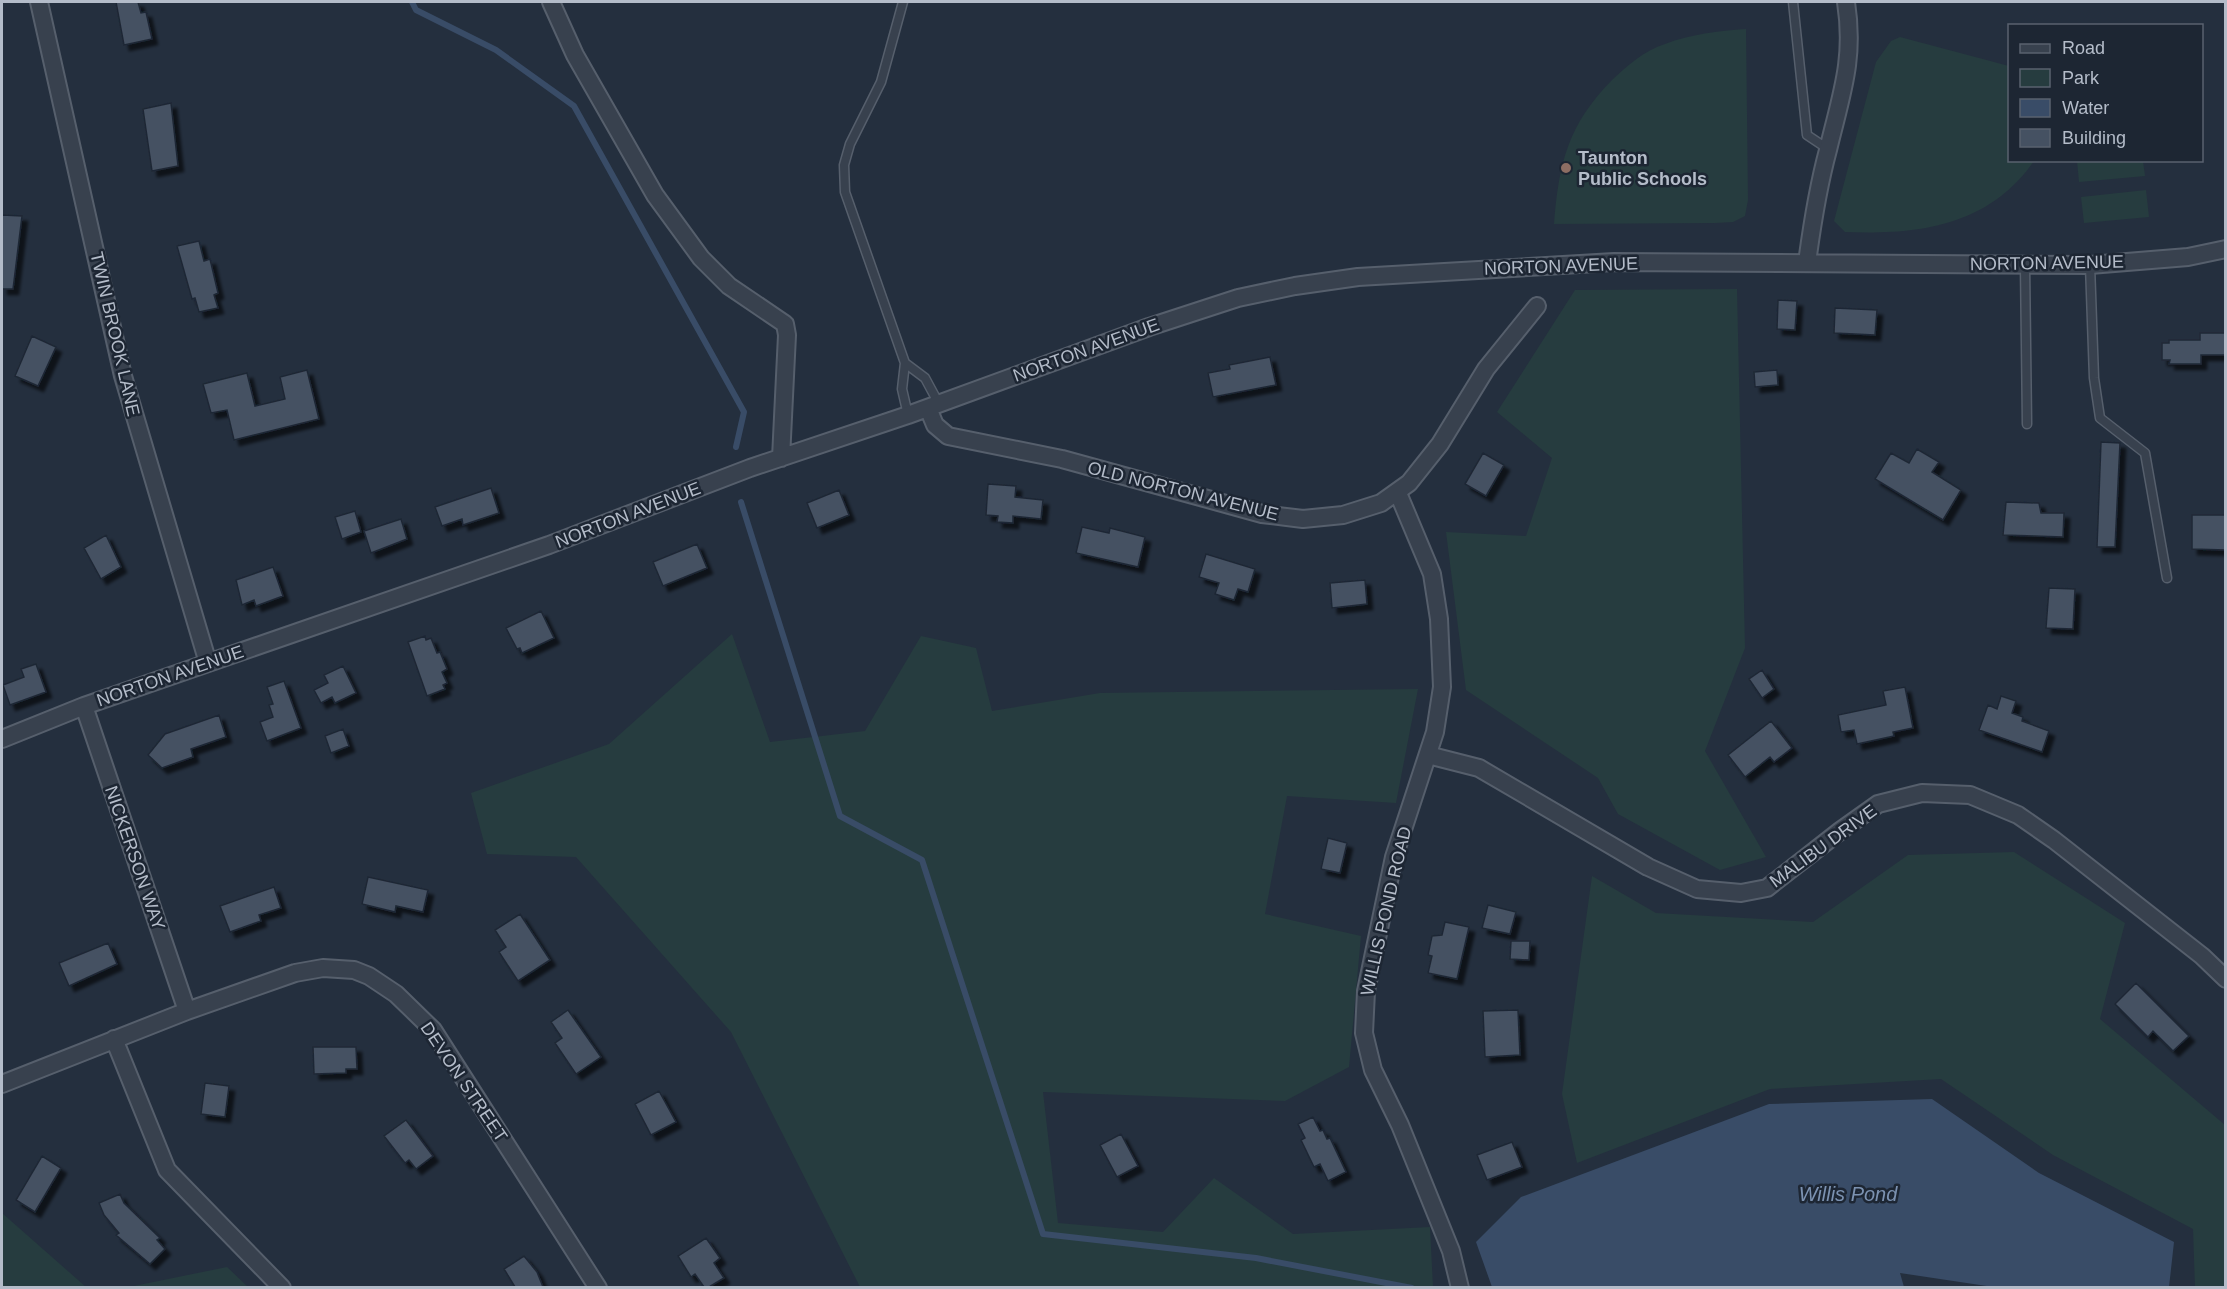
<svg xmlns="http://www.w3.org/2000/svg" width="2227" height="1289" font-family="Helvetica,sans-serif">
<defs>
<filter id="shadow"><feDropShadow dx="5.5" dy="5.5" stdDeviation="1.5" flood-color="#0009"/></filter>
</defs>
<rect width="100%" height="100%" fill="#242f3e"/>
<path fill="#263c3f" d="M 1746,29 L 1748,200 L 1745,216 L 1733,222 L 1715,223 L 1554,224 C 1559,162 1568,125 1612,80 C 1627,66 1645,50 1665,44 C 1691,34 1718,31 1746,29 Z
M 1900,37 L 2009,66 L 2010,160 L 2034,161 C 1989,226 1918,235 1845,232 L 1834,221 L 1876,62 L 1891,41 Z
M 2077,161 L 2143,161 L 2145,176 L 2079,182 Z
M 2146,190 L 2149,217 L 2084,223 L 2081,197 Z
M 1737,289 L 1745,648 L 1705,751 L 1766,857 L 1720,870 L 1618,814 L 1598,778 L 1466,690 L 1446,532 L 1526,536 L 1552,458 L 1497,412 L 1575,290 Z
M 732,634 L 770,742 L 865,731 L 921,636 L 976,648 L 992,711 L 1100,693 L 1418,689 L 1396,803 L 1287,796 L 1265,914 L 1361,936 L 1349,1067 L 1285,1101 L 1043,1092 L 1058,1223 L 1163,1232 L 1214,1178 L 1293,1234 L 1430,1227 L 1433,1287 L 860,1287 L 731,1032 L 576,857 L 487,854 L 471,793 L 609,744 Z
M 2014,852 L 2125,923 L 2100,1019 L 2225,1125 L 2225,1287 L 2195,1287 L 2193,1229 L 2053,1155 L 1941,1079 L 1770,1089 L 1577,1163 L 1562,1094 L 1592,876 L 1656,913 L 1813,922 L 1908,855 Z
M 2,1213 L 86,1287 L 2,1287 Z
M 227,1267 L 248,1287 L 129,1287 Z"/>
<path fill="#394c67" d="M 1932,1099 L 2039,1173 L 2174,1242 L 2169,1287 L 2000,1288 L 1900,1273 L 1904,1287 L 1492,1287 L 1476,1242 L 1521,1197 L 1769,1104 Z"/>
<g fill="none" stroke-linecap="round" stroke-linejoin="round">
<path stroke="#394c67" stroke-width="6" d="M 412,2 L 416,10 L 496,50 L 574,106 L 744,412 L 736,447
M 741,502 L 840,816 L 922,860 L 1043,1234 L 1256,1258 L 1412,1288"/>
</g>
<path fill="#455162" stroke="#1f2835" stroke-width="1.5" filter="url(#shadow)" d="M 116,2 L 138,2 L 141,13 L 146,12 L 152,39 L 124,45 Z
M 171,103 L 178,166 L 152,171 L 143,109 Z
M 2,215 L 22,216 L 13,289 L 2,289 Z
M 199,241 L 204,261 L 210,259 L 218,293 L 214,295 L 218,308 L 199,312 L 195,298 L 192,299 L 177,246 Z
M 1778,300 L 1797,301 L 1795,330 L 1777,329 Z
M 1835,308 L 1877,310 L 1875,335 L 1834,333 Z
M 2200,333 L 2226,333 L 2226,355 L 2201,355 L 2201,364 L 2169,364 L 2170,360 L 2162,360 L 2162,343 L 2169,343 L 2169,340 L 2200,340 Z
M 32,336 L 56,347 L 38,386 L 15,376 Z
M 1270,357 L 1276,385 L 1213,397 L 1208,373 L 1230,369 L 1229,365 Z
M 307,370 L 319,419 L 234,440 L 227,410 L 211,413 L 203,384 L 247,373 L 255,406 L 285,399 L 280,377 Z
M 1777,370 L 1778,385 L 1755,387 L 1754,372 Z
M 2101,442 L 2120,443 L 2115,547 L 2097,547 Z
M 1917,449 L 1939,462 L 1932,472 L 1961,490 L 1943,520 L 1875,479 L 1891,453 L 1909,463 Z
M 1483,453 L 1504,465 L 1486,496 L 1465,484 Z
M 988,484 L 1016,486 L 1015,497 L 1043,500 L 1041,519 L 1013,516 L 1013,523 L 997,522 L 998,516 L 986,515 Z
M 491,488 L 499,513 L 463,525 L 462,519 L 442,526 L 435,507 Z
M 839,490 L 849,515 L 817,528 L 807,503 Z
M 2006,502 L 2039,503 L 2041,513 L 2064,513 L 2063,537 L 2003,535 Z
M 355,511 L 361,532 L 342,539 L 335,517 Z
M 2192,515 L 2226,515 L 2226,550 L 2192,549 Z
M 401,519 L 407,539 L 371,553 L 364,531 Z
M 1082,527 L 1109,533 L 1110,528 L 1145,537 L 1138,567 L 1076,553 Z
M 106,535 L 121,567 L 101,579 L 84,548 Z
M 697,544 L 707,568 L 663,586 L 653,562 Z
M 1206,554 L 1255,569 L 1248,592 L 1238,589 L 1234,600 L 1215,594 L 1219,583 L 1199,577 Z
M 273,567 L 283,596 L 256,606 L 254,600 L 242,605 L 236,580 Z
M 1365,580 L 1367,604 L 1332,608 L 1330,583 Z
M 2049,588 L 2075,589 L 2073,629 L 2046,628 Z
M 541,611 L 554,638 L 522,653 L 520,648 L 517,649 L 506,628 Z
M 425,636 L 426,640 L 431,638 L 437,653 L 440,652 L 447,669 L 442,672 L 447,683 L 443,685 L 445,689 L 427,696 L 408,642 Z
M 36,664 L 46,692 L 10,705 L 3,685 L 24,677 L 21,669 Z
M 343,666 L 356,693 L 335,703 L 332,697 L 321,703 L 314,690 L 328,683 L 324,675 Z
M 1762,670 L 1774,689 L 1762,698 L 1749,679 Z
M 284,681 L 301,728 L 267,741 L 260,722 L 273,717 L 269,705 L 273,704 L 267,687 Z
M 1905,687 L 1913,728 L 1893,732 L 1894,736 L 1857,744 L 1854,730 L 1841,732 L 1838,715 L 1886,705 L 1883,691 Z
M 2001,696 L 2016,701 L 2012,713 L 2023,717 L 2022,721 L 2049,731 L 2042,752 L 1979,730 L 1988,705 L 1997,709 Z
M 219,715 L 226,737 L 191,749 L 193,757 L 162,768 L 148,755 L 165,734 Z
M 1771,721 L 1792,748 L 1774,762 L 1770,757 L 1745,777 L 1728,755 Z
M 343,729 L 349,746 L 331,753 L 325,736 Z
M 1328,838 L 1347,843 L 1340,873 L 1321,869 Z
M 368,877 L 428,890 L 423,912 L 396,906 L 395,912 L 362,904 Z
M 274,887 L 281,908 L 259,915 L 261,921 L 230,932 L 220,906 Z
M 1488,905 L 1516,912 L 1510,934 L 1482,928 Z
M 520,914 L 550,960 L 518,981 L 499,952 L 506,947 L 495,930 Z
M 1445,922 L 1469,927 L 1457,979 L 1428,973 L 1432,956 L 1428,955 L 1432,936 L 1442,935 Z
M 1511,941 L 1530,941 L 1529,960 L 1510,959 Z
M 108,943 L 117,964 L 69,986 L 59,963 Z
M 2136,983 L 2189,1036 L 2173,1051 L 2153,1031 L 2148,1037 L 2115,1004 Z
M 568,1010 L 601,1057 L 576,1074 L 555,1043 L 562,1038 L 551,1022 Z
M 1518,1010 L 1520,1055 L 1485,1057 L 1483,1011 Z
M 313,1047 L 356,1047 L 357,1069 L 346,1069 L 346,1073 L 314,1074 Z
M 205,1083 L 229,1086 L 225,1117 L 201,1114 Z
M 659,1091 L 676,1122 L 651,1135 L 635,1104 Z
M 1313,1117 L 1320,1131 L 1323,1130 L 1327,1139 L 1330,1138 L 1346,1172 L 1328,1181 L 1320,1164 L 1314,1167 L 1301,1140 L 1305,1138 L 1298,1124 Z
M 406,1120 L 433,1156 L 416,1169 L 409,1160 L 405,1163 L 384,1136 Z
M 1121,1134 L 1138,1166 L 1117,1177 L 1100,1145 Z
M 1512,1142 L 1522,1167 L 1487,1180 L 1477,1155 Z
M 42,1156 L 61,1168 L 35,1212 L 16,1200 Z
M 120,1194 L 124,1203 L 160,1238 L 157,1240 L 165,1249 L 150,1264 L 116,1235 L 119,1233 L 104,1215 L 99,1203 Z
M 706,1238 L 720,1258 L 714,1263 L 724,1278 L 709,1287 L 704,1287 L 695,1274 L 691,1277 L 678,1256 Z
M 524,1256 L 537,1272 L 543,1287 L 515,1287 L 504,1269 Z"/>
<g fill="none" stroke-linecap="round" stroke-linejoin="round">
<g stroke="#565f6c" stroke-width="11">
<path id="lane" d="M 903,2 L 881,82 L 850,144 L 844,165 L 845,192 L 905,363
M 1793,2 L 1807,135 L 1828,149
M 2025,265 L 2027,424
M 2090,265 L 2094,378 L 2100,418 L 2145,453 L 2167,578
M 908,415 L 902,389 L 905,363 L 925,378 L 939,404"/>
</g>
<g stroke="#565f6c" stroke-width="20">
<path id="street" d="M 39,2 L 123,376 L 208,663
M 551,2 L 575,55 L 655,195 L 701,258 L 729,286 L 785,324 L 787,335 L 781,458
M 1807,263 C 1812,225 1818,187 1828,150 C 1841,95 1855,60 1846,2
M 928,408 L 935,425 L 948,436 L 1062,459 L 1262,514 L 1303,519 L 1343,515 L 1381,503 L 1409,483 L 1440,444 L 1486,369 L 1537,306
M 1398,493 L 1432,574 L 1439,619 L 1442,687 L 1435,732 L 1394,857 L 1366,991 L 1364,1033 L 1373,1070 L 1400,1125 L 1451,1251 L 1460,1288
M 84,706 L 187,1011
M 2,739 L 84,706 L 549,545 L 750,468 L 908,415 L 1149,327 L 1238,298 L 1295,286 L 1358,277 L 1614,262 L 2090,265 L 2188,257 L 2226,249
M 1428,755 L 1479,768 L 1648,867 L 1697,889 L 1741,893 L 1767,888 L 1840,831 L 1878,804 L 1922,793 L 1970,795 L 2018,815 L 2054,840 L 2202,956 L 2226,979
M 114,1039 L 167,1170 L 282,1288
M 2,1084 L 187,1011 L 295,973 L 323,968 L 354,970 L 369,976 L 396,994 L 433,1030 L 598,1288"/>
</g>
<use href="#lane" stroke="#38414e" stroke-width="8"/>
<use href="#street" stroke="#38414e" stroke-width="16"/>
</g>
<circle fill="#8d6e63" stroke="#1d2633" stroke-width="2" cx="1566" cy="168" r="6"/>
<g text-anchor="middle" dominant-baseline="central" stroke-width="5" stroke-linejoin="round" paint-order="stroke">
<g font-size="18" font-weight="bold" fill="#b4bcc9" stroke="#1d2633" text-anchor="start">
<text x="1578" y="158">Taunton<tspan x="1578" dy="21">Public Schools</tspan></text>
</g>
<g font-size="18" fill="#b4bcc9" stroke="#1d2633">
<text transform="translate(2047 263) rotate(-1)">NORTON AVENUE</text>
<text transform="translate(1561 266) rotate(-2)">NORTON AVENUE</text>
<text transform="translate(115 334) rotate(77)">TWIN BROOK LANE</text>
<text transform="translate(1086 350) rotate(-20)">NORTON AVENUE</text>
<text transform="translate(1183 491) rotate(14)">OLD NORTON AVENUE</text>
<text transform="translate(628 515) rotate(-21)">NORTON AVENUE</text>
<text transform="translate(170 676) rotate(-19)">NORTON AVENUE</text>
<text transform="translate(1823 846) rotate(-36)">MALIBU DRIVE</text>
<text transform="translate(135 858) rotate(71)">NICKERSON WAY</text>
<text transform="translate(1386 911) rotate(-77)">WILLIS POND ROAD</text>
<text transform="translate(464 1082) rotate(56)">DEVON STREET</text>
</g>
<g font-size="20" font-style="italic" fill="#7c92b1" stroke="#1d2633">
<text x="1848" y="1194">Willis Pond</text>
</g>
</g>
<rect width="2227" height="1289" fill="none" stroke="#b4bcc9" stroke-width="6"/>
<rect x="2008" y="24" width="195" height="138" fill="#1d2633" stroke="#59626f" stroke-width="1.5"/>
<rect x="2020" y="44" width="30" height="9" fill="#38414e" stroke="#59626f" stroke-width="1.5"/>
<text x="2062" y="54" font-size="18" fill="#b4bcc9">Road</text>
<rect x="2020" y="69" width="30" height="18" fill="#263c3f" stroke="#59626f" stroke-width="1.5"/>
<text x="2062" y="84" font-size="18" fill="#b4bcc9">Park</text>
<rect x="2020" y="99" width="30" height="18" fill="#394c67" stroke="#59626f" stroke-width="1.5"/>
<text x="2062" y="114" font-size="18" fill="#b4bcc9">Water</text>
<rect x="2020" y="129" width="30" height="18" fill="#455162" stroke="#59626f" stroke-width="1.5"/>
<text x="2062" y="144" font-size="18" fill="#b4bcc9">Building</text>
</svg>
